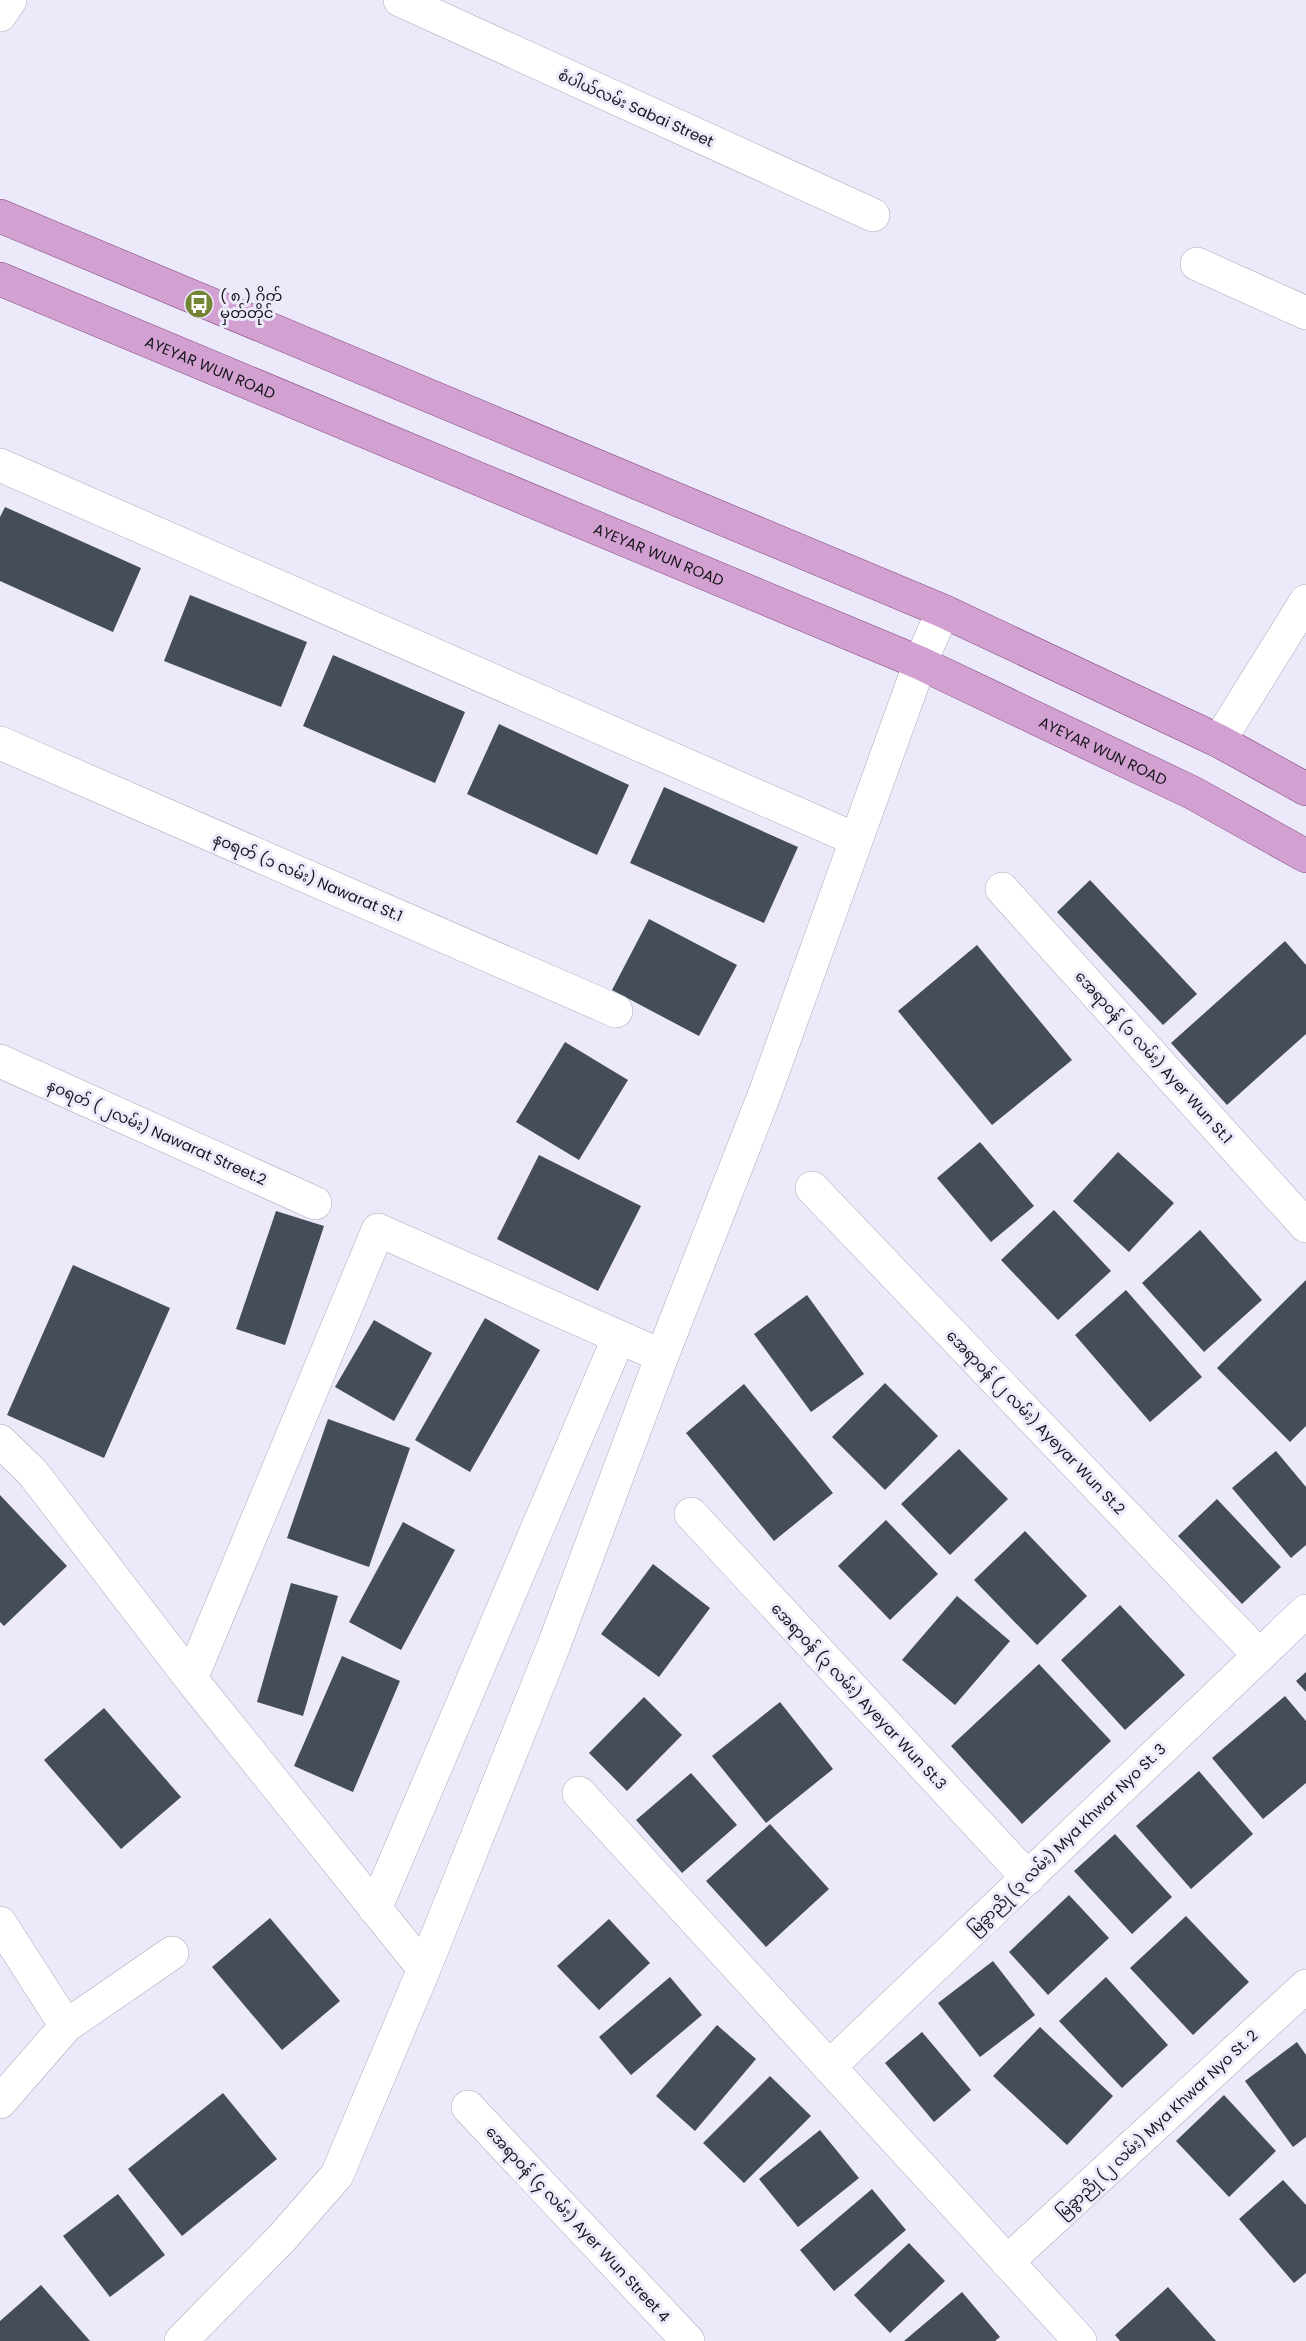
<svg xmlns="http://www.w3.org/2000/svg" width="1306" height="2341" font-family="Poppins,'Noto Sans Myanmar',sans-serif">
<rect width="100%" height="100%" fill="#ece9fa"/>
<path fill="#444d59" d="M 5,507 L 141,568 L 113,632 L 0,581 L 0,517 Z
M 190,595 L 307,642 L 281,707 L 164,661 Z
M 333,655 L 465,712 L 435,783 L 303,726 Z
M 499,724 L 629,785 L 597,855 L 467,794 Z
M 664,787 L 798,847 L 764,923 L 630,863 Z
M 1090,880 L 1197,994 L 1163,1025 L 1057,912 Z
M 649,919 L 737,965 L 699,1036 L 612,990 Z
M 1285,941 L 1306,965 L 1306,1034 L 1227,1105 L 1171,1043 Z
M 977,945 L 1072,1060 L 992,1125 L 898,1011 Z
M 565,1042 L 628,1080 L 579,1160 L 516,1122 Z
M 980,1142 L 1034,1206 L 991,1242 L 937,1178 Z
M 1118,1152 L 1174,1203 L 1129,1252 L 1073,1201 Z
M 539,1155 L 641,1206 L 598,1291 L 497,1239 Z
M 1054,1210 L 1111,1271 L 1058,1320 L 1001,1260 Z
M 276,1211 L 324,1226 L 285,1345 L 236,1329 Z
M 1200,1230 L 1262,1300 L 1204,1352 L 1142,1283 Z
M 73,1265 L 170,1308 L 104,1458 L 7,1415 Z
M 1306,1280 L 1306,1426 L 1290,1442 L 1217,1368 Z
M 1126,1290 L 1202,1377 L 1150,1422 L 1075,1335 Z
M 807,1295 L 864,1374 L 811,1412 L 754,1334 Z
M 485,1318 L 540,1350 L 470,1472 L 415,1440 Z
M 374,1320 L 432,1353 L 394,1421 L 335,1387 Z
M 885,1383 L 938,1436 L 885,1490 L 832,1437 Z
M 744,1384 L 833,1493 L 774,1541 L 686,1433 Z
M 328,1419 L 410,1448 L 369,1567 L 287,1538 Z
M 959,1449 L 1008,1499 L 950,1555 L 901,1504 Z
M 1276,1451 L 1306,1487 L 1306,1545 L 1291,1558 L 1232,1488 Z
M 0,1495 L 67,1566 L 4,1626 L 0,1622 Z
M 1217,1499 L 1281,1567 L 1242,1604 L 1178,1536 Z
M 886,1520 L 938,1574 L 890,1620 L 838,1566 Z
M 403,1522 L 455,1550 L 401,1650 L 349,1622 Z
M 1025,1531 L 1087,1596 L 1037,1645 L 974,1580 Z
M 653,1564 L 710,1608 L 659,1677 L 601,1634 Z
M 291,1583 L 338,1596 L 303,1716 L 257,1702 Z
M 957,1596 L 1010,1641 L 955,1705 L 902,1660 Z
M 1120,1605 L 1185,1675 L 1125,1730 L 1061,1660 Z
M 342,1656 L 400,1681 L 353,1792 L 294,1766 Z
M 1039,1664 L 1111,1741 L 1022,1824 L 951,1746 Z
M 1306,1672 L 1306,1692 L 1296,1681 Z
M 1285,1696 L 1306,1721 L 1306,1783 L 1263,1819 L 1212,1758 Z
M 644,1697 L 682,1735 L 627,1791 L 589,1753 Z
M 780,1702 L 833,1769 L 766,1823 L 712,1756 Z
M 104,1708 L 181,1797 L 121,1849 L 44,1760 Z
M 1199,1771 L 1253,1834 L 1191,1889 L 1136,1826 Z
M 691,1773 L 737,1825 L 682,1873 L 636,1820 Z
M 770,1824 L 829,1889 L 766,1947 L 706,1881 Z
M 1115,1834 L 1172,1897 L 1132,1934 L 1074,1871 Z
M 1069,1895 L 1109,1938 L 1048,1995 L 1009,1952 Z
M 1186,1916 L 1249,1982 L 1193,2035 L 1130,1968 Z
M 270,1918 L 340,2001 L 282,2050 L 212,1967 Z
M 609,1919 L 650,1963 L 599,2010 L 557,1966 Z
M 993,1961 L 1035,2015 L 980,2057 L 938,2003 Z
M 670,1977 L 702,2015 L 631,2075 L 599,2037 Z
M 1106,1977 L 1168,2045 L 1122,2088 L 1059,2021 Z
M 717,2025 L 756,2059 L 695,2131 L 656,2096 Z
M 1040,2027 L 1113,2096 L 1067,2145 L 993,2076 Z
M 922,2032 L 971,2090 L 934,2122 L 885,2063 Z
M 1297,2042 L 1306,2055 L 1306,2137 L 1293,2147 L 1245,2081 Z
M 770,2076 L 811,2116 L 744,2183 L 703,2143 Z
M 223,2093 L 277,2159 L 182,2236 L 128,2169 Z
M 1224,2095 L 1276,2151 L 1229,2197 L 1176,2141 Z
M 820,2130 L 859,2178 L 798,2227 L 759,2179 Z
M 1283,2180 L 1306,2205 L 1306,2273 L 1294,2283 L 1239,2219 Z
M 872,2189 L 906,2230 L 834,2291 L 800,2250 Z
M 118,2194 L 165,2255 L 110,2297 L 63,2236 Z
M 909,2243 L 945,2281 L 890,2333 L 854,2295 Z
M 41,2285 L 90,2341 L 0,2341 L 0,2321 Z
M 1168,2287 L 1216,2341 L 1120,2341 L 1115,2335 Z
M 962,2292 L 1000,2337 L 995,2341 L 904,2341 Z"/>
<g fill="none" stroke-linecap="round" stroke-linejoin="round">
<g stroke="#adaaba" stroke-width="34">
<path id="minor" d="M 400,0 L 873,215
M 0,15 L 10,0
M 1197,264 L 1306,313
M 0,465 L 855,839
M 1219,741 L 1306,601
M 0,743 L 616,1011
M 1002,889 L 1306,1226
M 0,1061 L 315,1203
M 812,1188 L 1259,1655
M 0,1441 L 33,1473 L 191,1679 L 424,1969
M 691,1514 L 1028,1878
M 191,1679 L 378,1230 L 662,1356
M 579,1793 L 1080,2341
M 375,1909 L 619,1337
M 0,1923 L 66,2026
M 829,2067 L 1306,1611
M 0,2102 L 66,2026 L 172,1953
M 468,2107 L 688,2341
M 1007,2262 L 1306,1986
M 181,2341 L 282,2238 L 337,2175 L 424,1969 L 554,1645 L 662,1356 L 765,1093 L 920,663 L 943,611"/>
</g>
<g stroke="#7e487e" stroke-width="34">
<g id="major">
<path d="M 0,216 L 943,611 L 1219,741 L 1306,789"/>
<path id="s1" d="M 0,279 L 920,663 L 1193,793 L 1306,856"/>
</g>
</g>
<use href="#minor" stroke="#fff" stroke-width="33"/>
<use href="#major" stroke="#d3a1d1" stroke-width="33"/>
</g>
<defs>
<g id="bus-disc" transform="scale(1.5)"><circle r="9.5" fill="#738433" stroke="#ece9fa"/><path d="M-5-6H5V4H4V6H2V4H-2V6H-4V4H-5ZM-3.5-4V0h7V-4ZM-3.5 1.2v1.5H-2V1.2ZM2 1.2v1.5H3.5V1.2Z" fill="#fff"/></g>
</defs>
<g fill-rule="evenodd">
<use href="#bus-disc" x="199" y="304"/>
</g>
<g text-anchor="middle" dominant-baseline="central" stroke-width="6" stroke-linejoin="round" paint-order="stroke">
<g font-size="15" fill="#17161c" stroke="#ece9fa">
<text transform="translate(636 108) rotate(24)">စံပါယ်လမ်း Sabai Street</text>
<text stroke="none"><textPath href="#s1" startOffset="228">AYEYAR WUN ROAD</textPath></text>
<text stroke="none"><textPath href="#s1" startOffset="714">AYEYAR WUN ROAD</textPath></text>
<text stroke="none"><textPath href="#s1" startOffset="1200">AYEYAR WUN ROAD</textPath></text>
<text transform="translate(308 877) rotate(23)">နဝရတ် (၁ လမ်း) Nawarat St.1</text>
<text transform="translate(1154 1057) rotate(48)">အေရာဝန် (၁ လမ်း) Ayer Wun St.1</text>
<text transform="translate(157 1132) rotate(24)">နဝရတ် ( ၂လမ်း) Nawarat Street.2</text>
<text transform="translate(1036 1422) rotate(46)">အေရာဝန် (၂ လမ်း) Ayeyar Wun St.2</text>
<text transform="translate(859 1696) rotate(47)">အေရာဝန် (၃ လမ်း) Ayeyar Wun St.3</text>
<text transform="translate(1067 1839) rotate(-44)">မြခွာညို (၃ လမ်း) Mya Khwar Nyo St. 3</text>
<text transform="translate(1157 2124) rotate(-43)">မြခွာညို (၂ လမ်း) Mya Khwar Nyo St. 2</text>
<text transform="translate(578 2224) rotate(47)">အေရာဝန် (၄ လမ်း) Ayer Wun Street 4</text>
</g>
<g font-size="15" fill="#17161c" stroke="#ece9fa" text-anchor="start">
<text x="220" y="295">( ၈ ) ဂိတ်<tspan x="220" dy="17">မှတ်တိုင်</tspan></text>
</g>
</g>
</svg>
